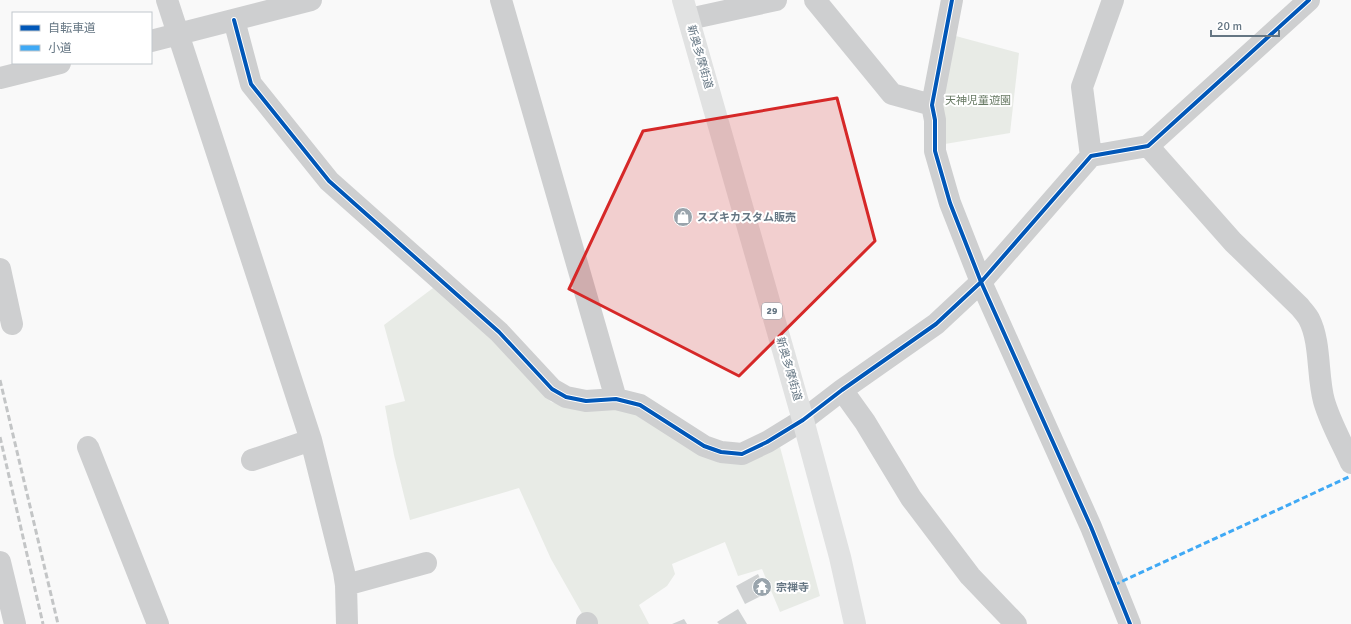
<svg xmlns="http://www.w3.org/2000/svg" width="1351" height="624" font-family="Signika,'Noto Sans JP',sans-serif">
<rect width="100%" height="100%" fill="#f9f9f9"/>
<path fill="#e8ebe6" d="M 952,35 L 1019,53 L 1010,133 L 945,144 L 942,103 Z
M 437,285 L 518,361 L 551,402 L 572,407 L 619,409 L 758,456 L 780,447 L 820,596 L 780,612 L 762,569 L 738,576 L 725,542 L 672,564 L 675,574 L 667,586 L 639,605 L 649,624 L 588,624 L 551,559 L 519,488 L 410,520 L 394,455 L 385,406 L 405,401 L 384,325 Z"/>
<path fill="#d0d2d3" d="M 758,574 L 767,593 L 745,604 L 736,586 Z
M 738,609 L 747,624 L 719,624 L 717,622 Z
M 684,619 L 687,624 L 672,624 Z"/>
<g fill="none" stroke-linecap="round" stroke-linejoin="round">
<path stroke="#cecfd0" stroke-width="22" d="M 167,0 L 311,440 L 344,572 L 346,585 L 347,624
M 501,0 L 616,399
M 815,0 L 892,94 L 932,105
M 952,0 L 932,105 L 935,120 L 935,151 L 950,203 L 981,282 L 1091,527 L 1130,624
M 689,19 L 776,0
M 234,20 L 251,84 L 329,181 L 499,332 L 552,389 L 566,397 L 586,401 L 616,399 L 640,405 L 704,446 L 721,452 L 742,454 L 767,442 L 803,420 L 842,390 L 936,324 L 981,282 L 1091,156 L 1148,146 L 1309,0
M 151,41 L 311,0
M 0,78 L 60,63
M 1148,146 L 1233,242 L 1300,307 C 1303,311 1307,315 1309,319 C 1321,342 1317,376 1324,401 C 1330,422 1342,443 1351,463
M 1091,156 L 1082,87 L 1113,0
M 0,269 L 12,324
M 842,390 L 865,422 L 911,498 L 970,576 L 1016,624
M 88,447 L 158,624
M 252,460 L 311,440
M 0,562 L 15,624
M 346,585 L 426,563
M 587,623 L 587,624"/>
<path stroke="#e1e2e2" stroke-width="22" d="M 683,0 L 803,420 L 840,557 L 855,624"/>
<path stroke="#c3c5c6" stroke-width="3" stroke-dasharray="6 3" stroke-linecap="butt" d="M 0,380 L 58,624
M 0,437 L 43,624"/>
<path stroke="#3fa9f5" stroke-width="3" stroke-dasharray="6 3" stroke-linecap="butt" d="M 1114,585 L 1351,476"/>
<g stroke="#fff" stroke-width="6">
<path id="cycleway" d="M 952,0 L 932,105 L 935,120 L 935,151 L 950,203 L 981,282 L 1091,527 L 1130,624
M 234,20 L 251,84 L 329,181 L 499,332 L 552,389 L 566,397 L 586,401 L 616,399 L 640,405 L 704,446 L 721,452 L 742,454 L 767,442 L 803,420 L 842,390 L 936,324 L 981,282 L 1091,156 L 1148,146 L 1309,0"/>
</g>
<use href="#cycleway" stroke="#0057b8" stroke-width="4"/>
</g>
<path fill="#d62828" fill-opacity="0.2" stroke="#d62828" stroke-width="3" stroke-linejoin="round" d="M 837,98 L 875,241 L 739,376 L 569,289 L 643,131 Z"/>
<defs>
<g id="shop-disc" transform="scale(1)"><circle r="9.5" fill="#99a4ac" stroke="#fff"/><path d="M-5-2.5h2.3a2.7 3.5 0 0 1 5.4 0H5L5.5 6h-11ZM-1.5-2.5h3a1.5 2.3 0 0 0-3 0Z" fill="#fff"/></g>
<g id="temple-disc" transform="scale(1)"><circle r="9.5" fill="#99a4ac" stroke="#fff"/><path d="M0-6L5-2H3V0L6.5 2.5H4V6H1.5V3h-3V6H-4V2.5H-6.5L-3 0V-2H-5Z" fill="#fff"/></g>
</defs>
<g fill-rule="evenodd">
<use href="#shop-disc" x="683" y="217"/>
<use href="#temple-disc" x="762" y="587"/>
</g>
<g text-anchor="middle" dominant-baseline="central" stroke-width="4" stroke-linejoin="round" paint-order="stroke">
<rect fill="#fff" stroke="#939fa8" stroke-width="1" x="762" y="303" width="20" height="16" rx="3"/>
<g font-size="10" font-weight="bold" fill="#657683">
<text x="772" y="311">29</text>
</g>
<g font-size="11" fill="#657683" stroke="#fff">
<text transform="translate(700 57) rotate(74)">新奥多摩街道</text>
<text transform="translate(789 369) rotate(74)">新奥多摩街道</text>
</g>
<g font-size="11" fill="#687a64" stroke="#fff">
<text x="978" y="100">天神児童遊園</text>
</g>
<g font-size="11" font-weight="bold" fill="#657683" stroke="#fff" text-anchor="start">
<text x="697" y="217">スズキカスタム販売</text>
<text x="776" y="587">宗禅寺</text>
</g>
</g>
<rect x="12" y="12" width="140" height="52" fill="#ffffff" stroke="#c1c8cd"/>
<rect x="20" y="25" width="20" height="6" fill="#0057b8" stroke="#c1c8cd"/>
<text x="48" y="32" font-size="12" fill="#657683">自転車道</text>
<rect x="20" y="45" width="20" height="6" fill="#3fa9f5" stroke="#c1c8cd"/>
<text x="48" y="52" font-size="12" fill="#657683">小道</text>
<path d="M1211 30v6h68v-6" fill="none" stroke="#657683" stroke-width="2"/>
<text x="1217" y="30" font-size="12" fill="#657683" stroke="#ffffff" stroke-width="3" paint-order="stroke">20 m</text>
</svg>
